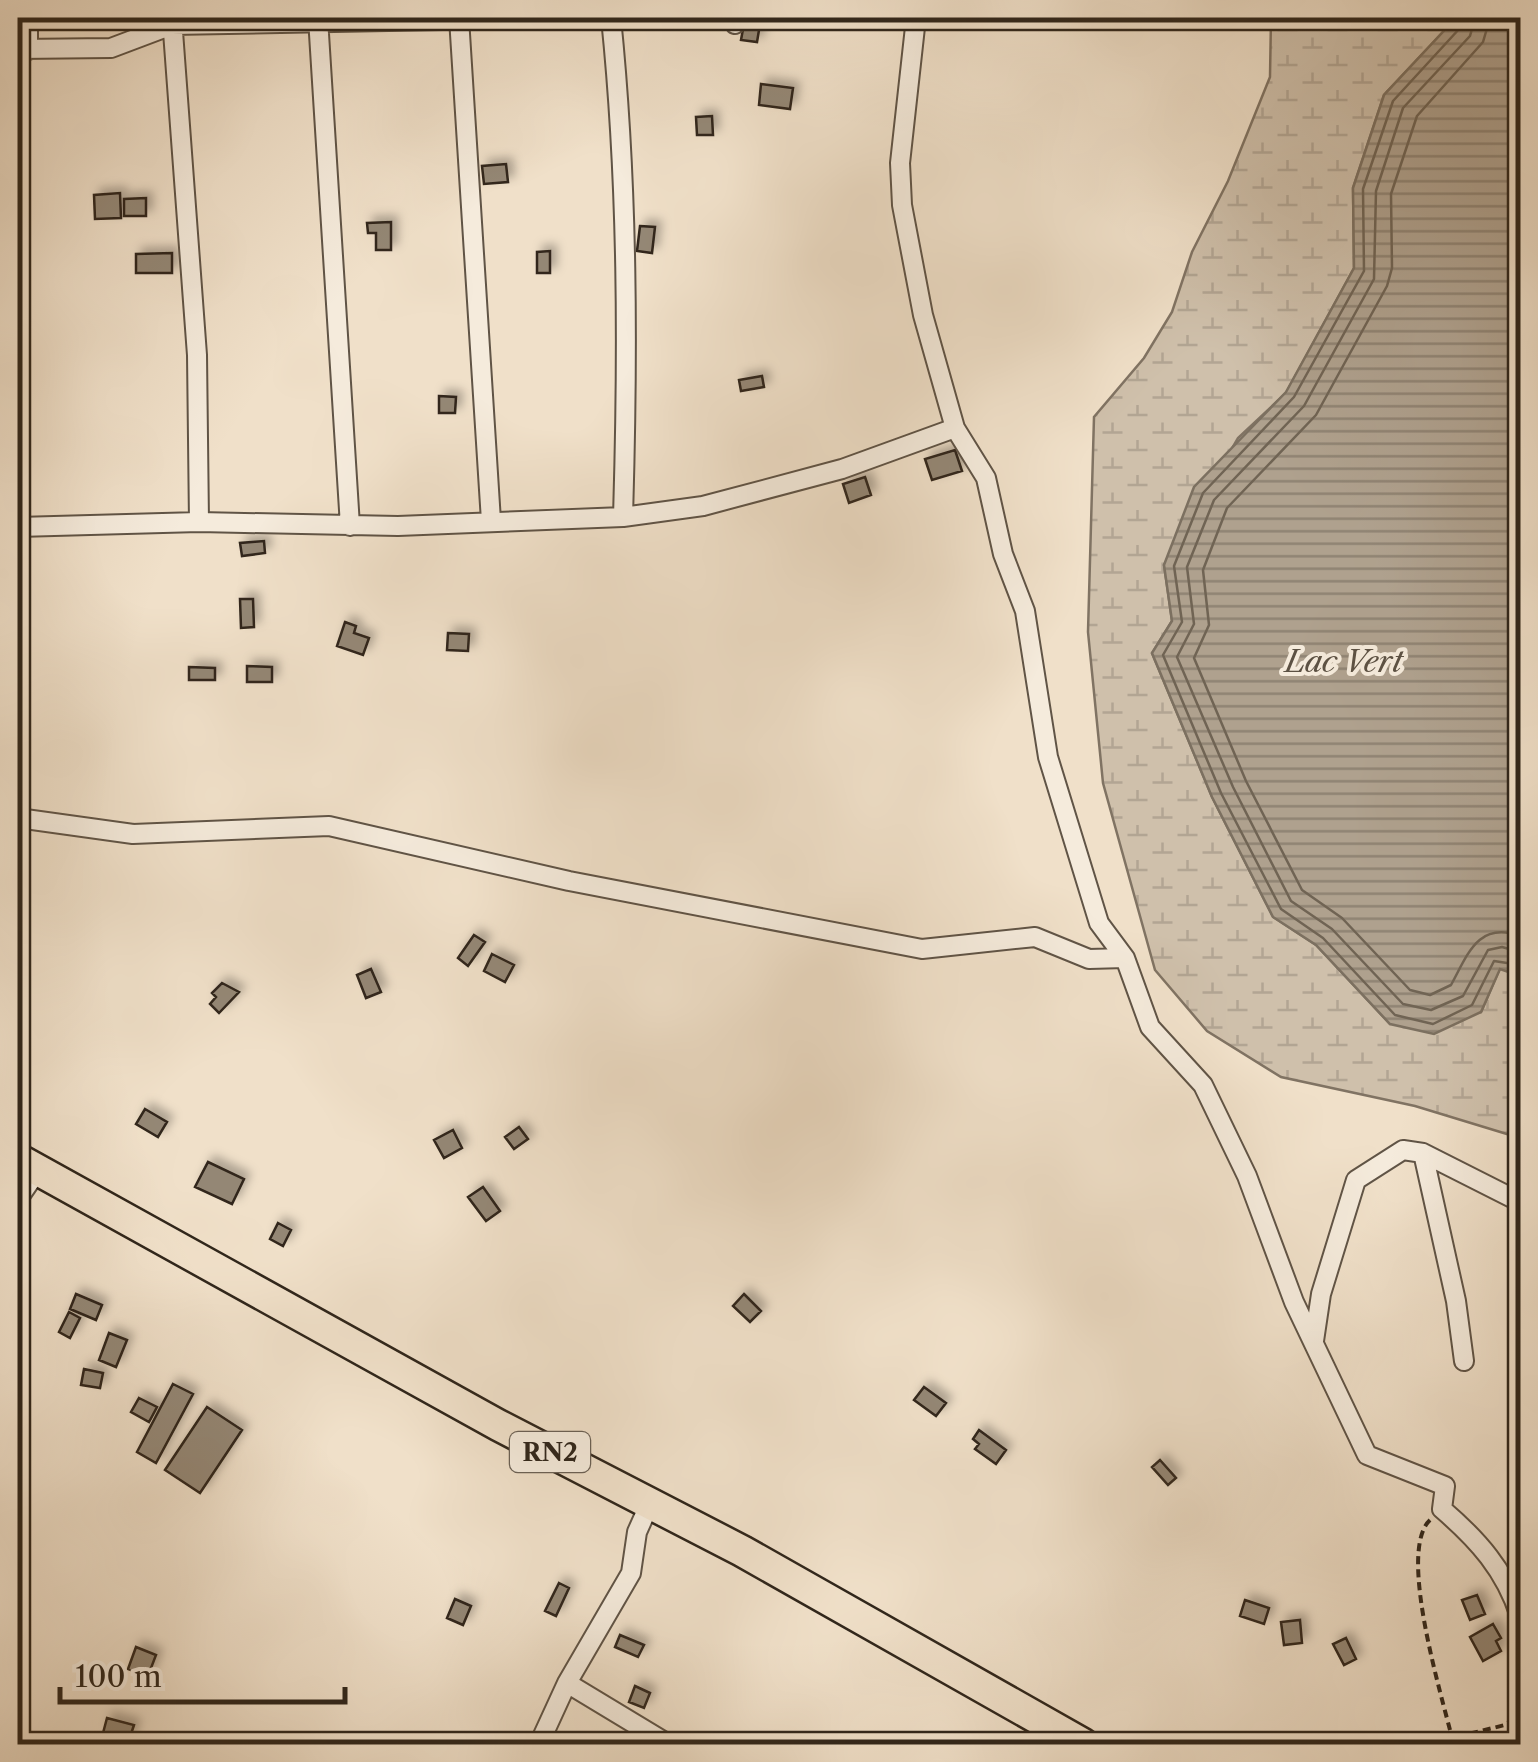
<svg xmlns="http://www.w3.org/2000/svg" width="1538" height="1762" font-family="'Libre Caslon Text',serif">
<defs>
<pattern id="wetland-marsh" width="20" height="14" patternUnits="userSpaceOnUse" patternTransform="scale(2.5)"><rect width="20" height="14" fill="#cfc0ab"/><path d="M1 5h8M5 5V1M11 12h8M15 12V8" fill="none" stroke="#b2a593"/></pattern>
<pattern id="water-rules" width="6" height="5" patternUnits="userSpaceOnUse" patternTransform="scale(2.5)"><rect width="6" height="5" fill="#afa18e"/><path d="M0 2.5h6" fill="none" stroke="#8f8373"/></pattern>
<filter id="shadow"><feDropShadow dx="6" dy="-6" stdDeviation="5" flood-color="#0004"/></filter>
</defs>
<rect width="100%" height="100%" fill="#f0e0c9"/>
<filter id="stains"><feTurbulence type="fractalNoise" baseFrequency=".002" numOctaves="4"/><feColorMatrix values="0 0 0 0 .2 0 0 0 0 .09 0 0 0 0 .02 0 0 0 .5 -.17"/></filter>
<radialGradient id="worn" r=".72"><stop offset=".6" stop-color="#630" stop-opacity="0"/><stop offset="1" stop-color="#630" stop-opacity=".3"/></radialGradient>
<path fill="url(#wetland-marsh)" stroke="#807363" stroke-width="2.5" d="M 1271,18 L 1456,18 L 1384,95 L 1353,188 L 1354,268 L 1286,393 L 1238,438 L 1164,565 L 1172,621 L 1152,653 L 1212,797 L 1273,917 L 1316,945 L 1390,1024 L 1481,1012 L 1500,968 L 1520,976 L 1520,1138 L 1415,1106 L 1281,1077 L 1207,1031 L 1155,970 L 1103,783 L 1088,632 L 1094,417 L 1144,358 L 1172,312 L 1192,252 L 1228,181 L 1270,77 Z"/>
<path fill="url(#water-rules)" stroke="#7c7060" stroke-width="2.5" d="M 1456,18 L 1520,18 L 1520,976 L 1500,969 L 1481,1012 L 1434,1034 L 1390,1024 L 1316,945 L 1273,917 L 1212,797 L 1152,653 L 1172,621 L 1164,565 L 1194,487 L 1286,392 L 1354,268 L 1353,188 L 1384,95 Z"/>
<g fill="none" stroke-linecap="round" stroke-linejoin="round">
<path stroke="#706454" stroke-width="2.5" d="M 1463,18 L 1460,28 L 1393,101 L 1363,189 L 1364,271 L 1294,397 L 1203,493 L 1174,566 L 1182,622 L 1163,655 L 1221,793 L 1281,909 L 1323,938 L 1395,1015 L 1433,1024 L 1472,1005 L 1494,961 L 1520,965
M 1475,18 L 1470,36 L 1403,108 L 1376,191 L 1374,279 L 1304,406 L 1214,500 L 1187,567 L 1194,624 L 1177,657 L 1233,787 L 1291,901 L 1332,929 L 1403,1004 L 1431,1010 L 1463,996 L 1488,950 L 1502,947 L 1520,952
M 1490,18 L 1483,42 L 1417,116 L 1391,194 L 1392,268 L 1387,286 L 1316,415 L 1227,508 L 1203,570 L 1209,625 L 1194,658 L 1246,781 L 1302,890 L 1342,918 L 1410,990 L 1430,995 L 1451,985 C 1468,954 1478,921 1520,936"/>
</g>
<path fill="#948775" stroke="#30261b" stroke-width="2.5" filter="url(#shadow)" d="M 745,18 L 761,18 L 757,42 L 741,40 Z
M 761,84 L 793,88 L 790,109 L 759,105 Z
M 712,116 L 713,135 L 697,135 L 696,117 Z
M 506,164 L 508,182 L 484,184 L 482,166 Z
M 120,193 L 121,218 L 95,219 L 94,195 Z
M 146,198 L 146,216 L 124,216 L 124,199 Z
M 391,222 L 391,250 L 376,250 L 376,233 L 368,233 L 367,223 Z
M 640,226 L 655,227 L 652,253 L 637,251 Z
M 550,251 L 550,273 L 537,273 L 537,252 Z
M 172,253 L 172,273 L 136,273 L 136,254 Z
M 762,376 L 764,387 L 741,391 L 739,380 Z
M 439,396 L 456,397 L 455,413 L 439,413 Z
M 955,450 L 962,471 L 932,480 L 925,459 Z
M 865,477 L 871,495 L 849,503 L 843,484 Z
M 264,541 L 265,553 L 242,556 L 240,543 Z
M 240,599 L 253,599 L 254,627 L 241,628 Z
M 345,622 L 356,626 L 354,633 L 369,638 L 363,655 L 337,646 Z
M 448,633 L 469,634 L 468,651 L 447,650 Z
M 247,666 L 272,667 L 272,682 L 247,682 Z
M 189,667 L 215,668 L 215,680 L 189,680 Z
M 474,935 L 485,942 L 468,966 L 458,958 Z
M 492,954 L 514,965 L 505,982 L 484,971 Z
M 371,969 L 381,992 L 366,998 L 357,975 Z
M 222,983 L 239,992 L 219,1013 L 210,1004 L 216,997 L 212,993 Z
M 145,1109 L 167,1122 L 158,1137 L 136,1124 Z
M 519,1127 L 528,1139 L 514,1149 L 505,1137 Z
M 453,1130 L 462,1148 L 444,1158 L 434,1140 Z
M 208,1162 L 244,1179 L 232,1204 L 195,1187 Z
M 483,1187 L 500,1211 L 486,1221 L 468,1197 Z
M 278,1223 L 291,1230 L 283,1246 L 270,1239 Z
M 76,1294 L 102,1305 L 96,1320 L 70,1309 Z
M 744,1294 L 761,1311 L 750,1322 L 733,1306 Z
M 69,1312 L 80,1318 L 70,1338 L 59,1332 Z
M 109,1333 L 127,1340 L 116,1367 L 99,1360 Z
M 84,1369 L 103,1373 L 100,1388 L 81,1385 Z
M 173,1384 L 193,1394 L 156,1463 L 137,1452 Z
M 924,1387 L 946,1403 L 936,1416 L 914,1400 Z
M 139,1398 L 157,1407 L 149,1422 L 131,1412 Z
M 207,1407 L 242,1430 L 200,1493 L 165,1470 Z
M 979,1430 L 1006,1450 L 996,1464 L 975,1449 L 979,1444 L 973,1439 Z
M 1160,1460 L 1176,1478 L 1168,1485 L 1152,1467 Z
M 559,1583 L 569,1588 L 556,1616 L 545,1611 Z
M 1477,1595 L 1485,1614 L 1470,1620 L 1462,1600 Z
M 455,1599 L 471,1606 L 463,1625 L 447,1618 Z
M 1245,1600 L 1269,1608 L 1264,1624 L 1240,1616 Z
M 1300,1620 L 1302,1643 L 1284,1645 L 1281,1622 Z
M 1493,1624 L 1501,1638 L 1496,1641 L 1501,1651 L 1483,1661 L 1470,1637 Z
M 620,1635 L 644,1645 L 638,1657 L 615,1647 Z
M 1346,1638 L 1356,1659 L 1344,1665 L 1333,1644 Z
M 136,1647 L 156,1655 L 148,1676 L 128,1669 Z
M 635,1686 L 650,1693 L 644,1708 L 629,1702 Z
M 107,1718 L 134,1725 L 129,1740 L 103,1733 Z"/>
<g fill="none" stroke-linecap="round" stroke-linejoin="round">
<g stroke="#605446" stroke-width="22">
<path id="minor" d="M 172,18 L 197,355 L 199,522
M 318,18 L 350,526
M 459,18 L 491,521
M 611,18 C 628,183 628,351 623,517
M 916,18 L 900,163 L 902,205 L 923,315 L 955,428 L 986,478 L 1003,554 L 1025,611 L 1048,757 L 1099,923 L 1125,958 L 1150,1027 L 1203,1085 L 1247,1176 L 1294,1302 L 1367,1455 L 1445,1486 L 1442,1509 C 1478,1540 1505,1570 1520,1616
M 735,24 L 737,18
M 18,49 L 111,48 L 172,25 L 553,18
M 28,50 L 28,18
M 18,527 L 199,522 L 398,526 L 623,517 L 703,506 L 842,469 L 955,428
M 18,818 L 133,834 L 329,826 L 569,881 L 922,949 L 1035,937 L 1089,959 L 1125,958
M 1423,1153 L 1456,1301 L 1464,1361
M 18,1199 L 38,1170
M 1314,1341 L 1321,1294 L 1356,1180 L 1403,1150 L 1423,1153 L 1520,1202
M 567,1683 L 668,1744
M 539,1744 L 567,1683 L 631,1573 L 637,1532 L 650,1503"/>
</g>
<g stroke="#30261b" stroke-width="35">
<path id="trunk" d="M 18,1159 L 498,1425 L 742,1551 L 1083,1744"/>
</g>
<path stroke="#30261b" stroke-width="4" stroke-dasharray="8 5" stroke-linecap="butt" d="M 1430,1520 C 1397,1551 1442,1696 1452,1738
M 18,1730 L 27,1736 L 25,1744
M 1448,1744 L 1452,1738 L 1505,1725 L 1520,1715"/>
<use href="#minor" stroke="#f5ebdc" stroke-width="18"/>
<use href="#trunk" stroke="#f0e0c9" stroke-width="30"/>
</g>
<g text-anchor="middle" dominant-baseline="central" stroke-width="8" stroke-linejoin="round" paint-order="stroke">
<rect fill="#f5ebdc" stroke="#6b6155" stroke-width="2.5" x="510" y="1432" width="80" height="40" rx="8"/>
<g font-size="25" font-weight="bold" fill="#30261b">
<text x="550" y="1452">RN2</text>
</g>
<g font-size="30" font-style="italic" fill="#5c5143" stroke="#f5ebdc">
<text x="1344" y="661">Lac Vert</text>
</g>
</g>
<rect width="1538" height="1762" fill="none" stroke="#f0e0c9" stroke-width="60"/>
<rect x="20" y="20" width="1498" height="1722" fill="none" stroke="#30261b" stroke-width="5"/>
<rect x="30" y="30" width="1478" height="1702" fill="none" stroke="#30261b" stroke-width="2.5"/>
<path d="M60 1687v15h285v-15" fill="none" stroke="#30261b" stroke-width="5"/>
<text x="75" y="1687" font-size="30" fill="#30261b" stroke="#f5ebdc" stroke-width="8" paint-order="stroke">100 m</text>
<rect width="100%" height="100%" filter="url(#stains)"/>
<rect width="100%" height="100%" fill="url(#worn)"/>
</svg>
